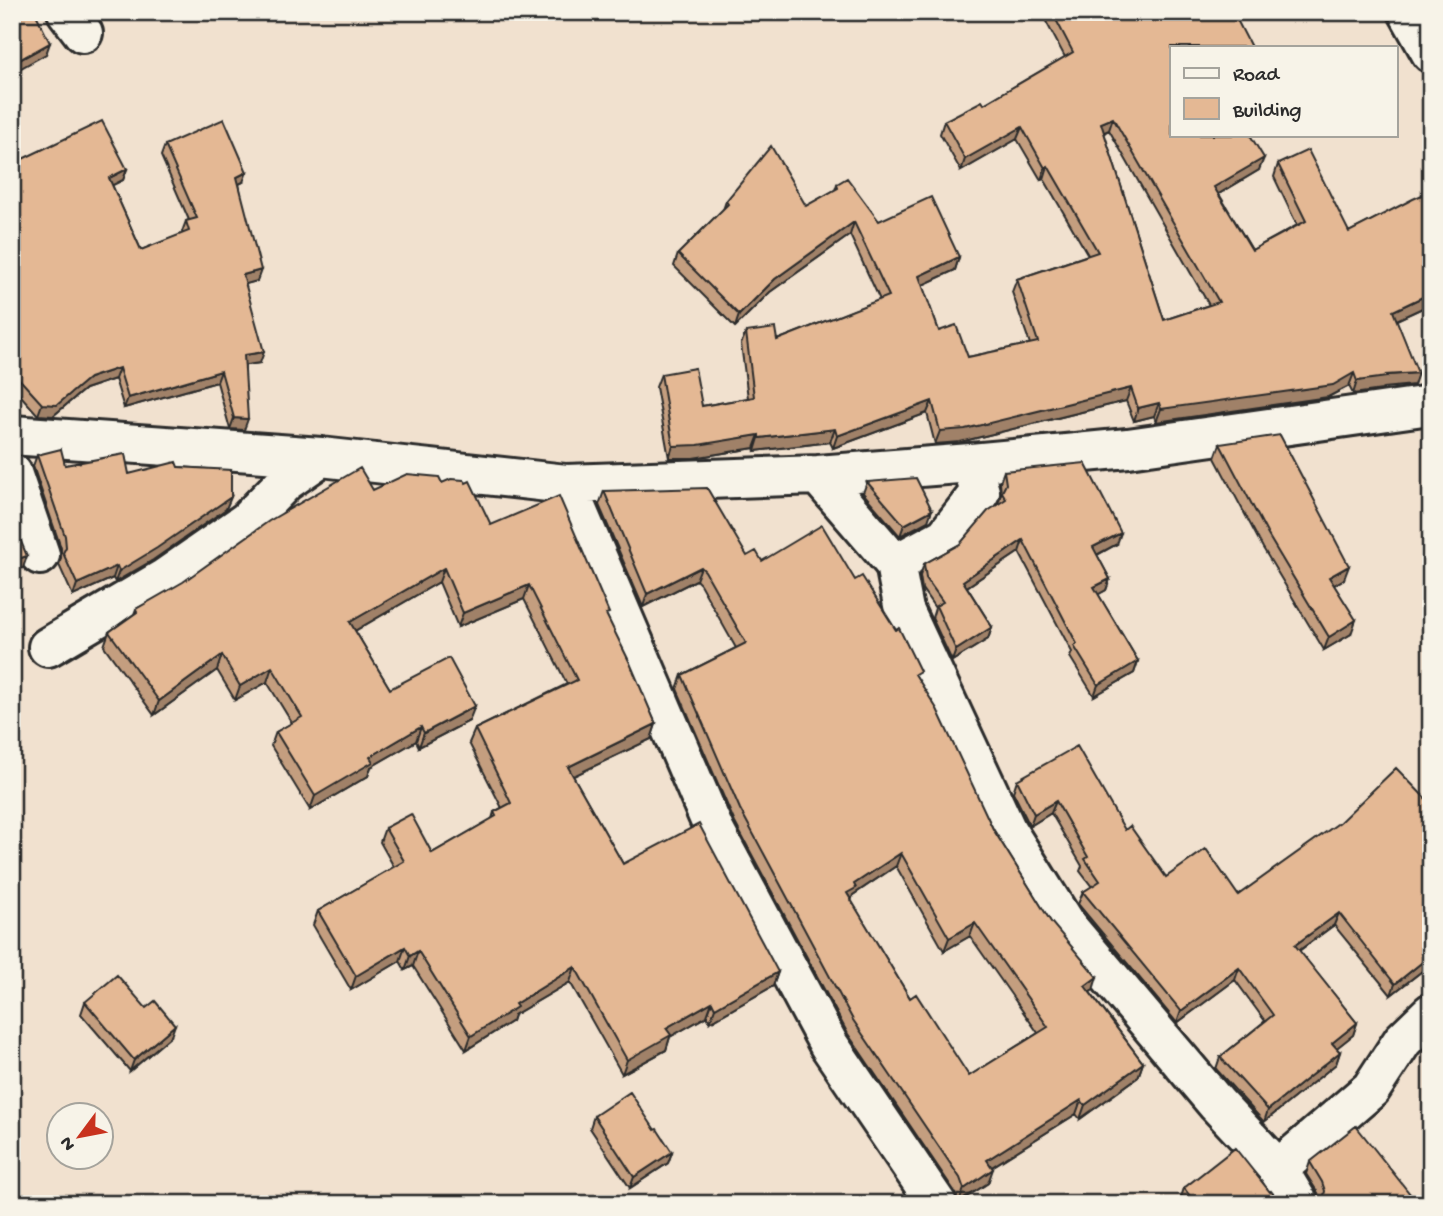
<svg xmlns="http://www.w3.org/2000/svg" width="1443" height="1216" font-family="'Gochi Hand',sans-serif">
<rect width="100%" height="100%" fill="#f1e1cf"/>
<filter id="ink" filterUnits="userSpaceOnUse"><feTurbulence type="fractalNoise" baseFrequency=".0143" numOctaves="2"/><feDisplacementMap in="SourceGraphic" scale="14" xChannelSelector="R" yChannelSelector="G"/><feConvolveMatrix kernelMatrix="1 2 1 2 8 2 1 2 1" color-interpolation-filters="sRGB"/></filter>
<g filter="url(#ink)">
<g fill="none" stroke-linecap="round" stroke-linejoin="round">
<g stroke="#2b2b2b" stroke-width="44">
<path id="minor" d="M 67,12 L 83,33
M 1408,12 L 1431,53
M 12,435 L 321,457 L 566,484 L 818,475 L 971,463 L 1128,448 L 1423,406 L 1431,407
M 12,473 L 40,555
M 818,475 L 895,564 L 904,610 L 1007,831 L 1065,924 L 1217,1104 L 1278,1169 L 1299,1204
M 566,484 L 715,832 L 829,1045 L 937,1204
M 895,564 L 945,537 L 980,492 L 971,463
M 48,647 L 165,578 L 247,521 L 285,482 L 321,457
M 1278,1169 L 1371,1089 L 1403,1040 L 1431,1013"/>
</g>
<use href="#minor" stroke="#f7f3e8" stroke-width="38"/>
</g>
<path fill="#c49e7f" stroke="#2b2b2b" stroke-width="2" fill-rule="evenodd" d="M 1041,12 L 1233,12 L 1172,47 L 1259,170 L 1219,194 L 1252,250 L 1297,225 L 1274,177 L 1278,164 L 1349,232 L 1431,191 L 1431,304 L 1396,320 L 1414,385 L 1383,388 L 1382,390 L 1353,394 L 1349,386 L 1328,397 L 1156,422 L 1154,416 L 1134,421 L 1126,401 L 960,442 L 935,444 L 927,413 L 833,448 L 830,442 L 755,451 L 754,448 L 693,458 L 669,458 L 656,387 L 661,374 L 702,406 L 748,398 L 741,344 L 746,332 L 777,340 L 880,300 L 850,235 L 770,292 L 735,327 L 674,266 L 678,254 L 723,210 L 726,201 L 806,206 L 835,190 L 837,184 L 879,221 L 959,257 L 955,270 L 922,285 L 939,331 L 968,357 L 1030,344 L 1012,292 L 1017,279 L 1088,255 L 1044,179 L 1041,180 L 1017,139 L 961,171 L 940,134 L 944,121 L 984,104 L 1065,57 ZM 1109,130 L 1209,305 L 1164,320 L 1104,133 Z
M 165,145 L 243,182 L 239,184 L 257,281 L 245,284 L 260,363 L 245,365 L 244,430 L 230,429 L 217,382 L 124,408 L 115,379 L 85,389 L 53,416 L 38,415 L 12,386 L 12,164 L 127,169 L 123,180 L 112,185 L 141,250 L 183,234 L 182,232 L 186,221 L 189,220 L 161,156 Z
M 1220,444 L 1344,579 L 1334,585 L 1351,634 L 1324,650 L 1263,548 L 1215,458 Z
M 37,455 L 65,465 L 129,474 L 178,467 L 226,509 L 153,560 L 115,582 L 113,578 L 73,596 L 59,565 L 61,558 L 61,548 L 33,466 Z
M 1004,471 L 1117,544 L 1097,555 L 1110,579 L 1106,590 L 1098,594 L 1138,661 L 1134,673 L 1094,696 L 1070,657 L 1072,652 L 1019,552 L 967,587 L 992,627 L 988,639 L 952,661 L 932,618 L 935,608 L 922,589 L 920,576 L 924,564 L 960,544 L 998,504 L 1001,494 L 1000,482 Z
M 867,482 L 928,521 L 900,536 L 863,493 Z
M 442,483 L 491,525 L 607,617 L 656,724 L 651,739 L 573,776 L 623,864 L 778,972 L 773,986 L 710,1022 L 707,1016 L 670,1037 L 666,1050 L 622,1074 L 570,982 L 514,1015 L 512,1021 L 466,1050 L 413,966 L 405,970 L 400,961 L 351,990 L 313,925 L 318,911 L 394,867 L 380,842 L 385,828 L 432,853 L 492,819 L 494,812 L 502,808 L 469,743 L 475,729 L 567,684 L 524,599 L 458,627 L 439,582 L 355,631 L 390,689 L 469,721 L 419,747 L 416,741 L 371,767 L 368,776 L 310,810 L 271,746 L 276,732 L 292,723 L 267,682 L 235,700 L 217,670 L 154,715 L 104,646 L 109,632 L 134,614 L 136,609 L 373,490 Z
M 604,491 L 747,556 L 762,561 L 855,580 L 917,678 L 993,829 L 1093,990 L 1090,992 L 1143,1063 L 1138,1077 L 1080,1119 L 1076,1114 L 992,1167 L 988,1183 L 959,1202 L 955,1192 L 848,1034 L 735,823 L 677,689 L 682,675 L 736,648 L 700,584 L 696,580 L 643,607 L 599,505 ZM 896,866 L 944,951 L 970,936 L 1038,1033 L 969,1076 L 910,998 L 851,901 L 853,895 Z
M 1017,780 L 1125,830 L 1166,877 L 1238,895 L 1431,804 L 1431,964 L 1391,995 L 1334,925 L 1299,951 L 1357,1023 L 1353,1035 L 1336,1048 L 1340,1052 L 1336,1064 L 1264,1122 L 1216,1069 L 1220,1057 L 1265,1021 L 1235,980 L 1177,1023 L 1078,904 L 1083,892 L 1092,887 L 1080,871 L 1082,866 L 1051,813 L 1030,826 L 1013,792 Z
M 85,1002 L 171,1036 L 130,1071 L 81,1014 Z
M 594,1116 L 672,1152 L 668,1163 L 630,1188 L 590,1128 Z
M 1310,1162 L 1418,1204 L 1321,1204 L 1318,1193 L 1306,1174 Z
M 1184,1188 L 1270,1192 L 1281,1204 L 1179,1204 Z"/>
<path fill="#a08168" stroke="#2b2b2b" stroke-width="2" d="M 50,43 L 46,54 L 12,73 L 12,64 Z
M 1113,118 L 1109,130 L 1096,136 L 1101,123 Z
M 1022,127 L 1017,139 L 961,171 L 965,159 Z
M 1264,158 L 1259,170 L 1210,199 L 1214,187 Z
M 1048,166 L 1044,179 L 1041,180 L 1045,168 Z
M 127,169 L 123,180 L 105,189 L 109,178 Z
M 247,172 L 243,182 L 233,187 L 237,177 Z
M 854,222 L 850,235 L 770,292 L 735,327 L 739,315 L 775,279 Z
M 959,257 L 955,270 L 914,289 L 919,276 Z
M 261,270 L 257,281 L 239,286 L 243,275 Z
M 1431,293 L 1431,304 L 1388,324 L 1393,311 Z
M 264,352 L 260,363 L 240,366 L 244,355 Z
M 119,368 L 115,379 L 85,389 L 53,416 L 38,415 L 42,404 L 89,378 Z
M 221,371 L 217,382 L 124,408 L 128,398 Z
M 1354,373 L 1349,386 L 1328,397 L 1156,422 L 1161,409 Z
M 1418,373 L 1414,385 L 1383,388 L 1382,390 L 1353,394 L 1357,381 L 1386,375 Z
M 1131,388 L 1126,401 L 960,442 L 935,444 L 940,431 Z
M 932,401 L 927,413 L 833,448 L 837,436 Z
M 1159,403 L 1154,416 L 1134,421 L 1138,408 Z
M 234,418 L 248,419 L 244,430 L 230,429 Z
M 835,429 L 830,442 L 755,451 L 759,438 Z
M 759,435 L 754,448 L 693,458 L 669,458 L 673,446 Z
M 231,497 L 226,509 L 153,560 L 115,582 L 119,571 Z
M 932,510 L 928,521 L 900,536 L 904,525 Z
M 1121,533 L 1117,544 L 1089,559 L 1093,547 Z
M 1023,540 L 1019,552 L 959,592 L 963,581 Z
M 27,556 L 23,568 L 12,571 L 12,561 Z
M 117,566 L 113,578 L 73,596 L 77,584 Z
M 1349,566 L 1344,579 L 1324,591 L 1329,577 Z
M 701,567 L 696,580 L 643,607 L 647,594 Z
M 444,568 L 439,582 L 344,637 L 350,622 Z
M 1110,579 L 1106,590 L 1090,599 L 1094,587 Z
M 529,585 L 524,599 L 458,627 L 463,613 Z
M 1356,620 L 1351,634 L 1324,650 L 1329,637 Z
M 992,627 L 988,639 L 952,661 L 956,650 Z
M 222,655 L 217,670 L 154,715 L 159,701 Z
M 1138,661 L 1134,673 L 1094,696 L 1098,685 Z
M 272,667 L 267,682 L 235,700 L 240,686 Z
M 475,706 L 469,721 L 419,747 L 424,733 Z
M 656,724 L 651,739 L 563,781 L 568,767 Z
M 421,727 L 416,741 L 371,767 L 368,776 L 310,810 L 315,796 L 370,757 Z
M 1056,801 L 1051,813 L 1030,826 L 1034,814 Z
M 901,853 L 896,866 L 853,895 L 851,901 L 847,893 L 854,884 Z
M 1339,913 L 1334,925 L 1290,957 L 1295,945 Z
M 975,923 L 970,936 L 944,951 L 949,938 Z
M 405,947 L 400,961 L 351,990 L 356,976 Z
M 418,951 L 413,966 L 405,970 L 410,956 Z
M 1431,955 L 1431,964 L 1391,995 L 1395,984 Z
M 575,967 L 570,982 L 514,1015 L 512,1021 L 466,1050 L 471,1036 L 515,1004 Z
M 1239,968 L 1235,980 L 1177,1023 L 1181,1011 Z
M 778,972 L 773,986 L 710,1022 L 715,1008 Z
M 1097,977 L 1093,990 L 1080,999 L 1085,986 Z
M 712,1002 L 707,1016 L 670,1037 L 666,1050 L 622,1074 L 627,1060 L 666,1028 Z
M 1357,1023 L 1353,1035 L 1328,1055 L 1332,1043 Z
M 175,1025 L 171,1036 L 130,1071 L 134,1060 Z
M 1340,1052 L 1336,1064 L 1264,1122 L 1268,1110 Z
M 1143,1063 L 1138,1077 L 1080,1119 L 1085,1105 Z
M 1081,1100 L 1076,1114 L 982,1173 L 987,1160 Z
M 672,1152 L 668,1163 L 630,1188 L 634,1177 Z
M 993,1169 L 988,1183 L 959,1202 L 964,1189 Z"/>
<path fill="#e4b894" stroke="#2b2b2b" stroke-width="2" fill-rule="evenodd" d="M 12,12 L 35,12 L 50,43 L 12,64 Z
M 1052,12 L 1233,12 L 1251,47 L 1172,47 L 1172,135 L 1250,135 L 1264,158 L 1214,187 L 1252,250 L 1306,221 L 1278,164 L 1308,150 L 1349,232 L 1413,199 L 1431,191 L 1431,293 L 1393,311 L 1418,373 L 1386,375 L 1387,377 L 1357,381 L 1354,373 L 1333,385 L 1161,409 L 1159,403 L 1138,408 L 1131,388 L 965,429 L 940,431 L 932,401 L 837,436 L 835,429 L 759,438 L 759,435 L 698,445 L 673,446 L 661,374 L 695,368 L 702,406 L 754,397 L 746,332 L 775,328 L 777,340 L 889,296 L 854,222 L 775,279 L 739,315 L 678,254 L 728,204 L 726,201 L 771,146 L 806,206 L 838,188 L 837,184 L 847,178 L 879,221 L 931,197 L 959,257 L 919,276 L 939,331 L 956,325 L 968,357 L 1038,342 L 1017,279 L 1098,252 L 1048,166 L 1045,168 L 1022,127 L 965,159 L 944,121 L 982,101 L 984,104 L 1073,52 ZM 1113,118 L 1219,302 L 1164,320 L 1101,123 Z
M 224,119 L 247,172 L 237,177 L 261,270 L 243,275 L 264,352 L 244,355 L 248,419 L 234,418 L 221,371 L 128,398 L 119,368 L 89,378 L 57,405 L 42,404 L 12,371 L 12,164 L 102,121 L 127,169 L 109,178 L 141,250 L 189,231 L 186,221 L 197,218 L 165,145 Z
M 1280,435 L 1349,566 L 1329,577 L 1356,620 L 1329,637 L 1268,535 L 1220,444 Z
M 61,449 L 65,465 L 125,454 L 129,474 L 176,462 L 178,467 L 231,470 L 231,497 L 157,548 L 119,571 L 117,566 L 77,584 L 63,553 L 66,547 L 65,536 L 37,455 Z
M 1085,463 L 1121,533 L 1093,547 L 1110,579 L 1094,587 L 1138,661 L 1098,685 L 1074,646 L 1077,644 L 1023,540 L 963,581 L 992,627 L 956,650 L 936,606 L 943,602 L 926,578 L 924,564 L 960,544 L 988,511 L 1006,499 L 1002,492 L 1006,484 L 1004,471 Z
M 360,468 L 373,490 L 407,474 L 439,477 L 442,483 L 451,479 L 464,480 L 466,483 L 470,481 L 491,525 L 559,496 L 609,613 L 606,614 L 630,663 L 656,724 L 568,767 L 623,864 L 699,824 L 778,972 L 715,1008 L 712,1002 L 666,1028 L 671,1035 L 627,1060 L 575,967 L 515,1004 L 517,1007 L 471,1036 L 418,951 L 410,956 L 405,947 L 356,976 L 318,911 L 404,861 L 385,828 L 411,814 L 432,853 L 496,816 L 494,812 L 511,803 L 475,729 L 577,680 L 529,585 L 463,613 L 444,568 L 350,622 L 390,689 L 449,658 L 475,706 L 424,733 L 421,727 L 370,757 L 373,762 L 315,796 L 276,732 L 302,717 L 272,667 L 240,686 L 222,655 L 159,701 L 109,632 L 137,612 L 136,609 L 183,582 L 269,521 Z
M 916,478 L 932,510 L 904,525 L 867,482 Z
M 707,488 L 747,556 L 756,551 L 762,561 L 822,525 L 855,580 L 862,576 L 896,630 L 899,628 L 920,671 L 915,674 L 937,709 L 993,829 L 1051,922 L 1097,977 L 1085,986 L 1143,1063 L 1085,1105 L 1081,1100 L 987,1160 L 993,1169 L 964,1189 L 960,1178 L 853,1020 L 740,809 L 682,675 L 746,643 L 705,571 L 701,567 L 647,594 L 604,491 ZM 901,853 L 949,938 L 975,923 L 1048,1027 L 969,1076 L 916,994 L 910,998 L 847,893 L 856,888 L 854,884 Z
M 17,532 L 27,556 L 12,561 L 12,533 Z
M 1077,746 L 1125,830 L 1130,826 L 1166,877 L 1206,849 L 1238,895 L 1340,822 L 1396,768 L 1431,804 L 1431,955 L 1395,984 L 1339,913 L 1295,945 L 1357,1023 L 1332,1043 L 1340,1052 L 1268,1110 L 1220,1057 L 1273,1015 L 1239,968 L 1181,1011 L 1083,892 L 1100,881 L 1085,859 L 1088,857 L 1056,801 L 1034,814 L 1017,780 Z
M 117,975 L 146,1008 L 155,1001 L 175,1025 L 134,1060 L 85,1002 Z
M 630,1092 L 655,1130 L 657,1129 L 672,1152 L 634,1177 L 594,1116 Z
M 1356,1126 L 1418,1204 L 1326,1204 L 1323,1200 L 1325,1191 L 1322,1182 L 1310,1162 Z
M 1235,1148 L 1270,1192 L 1271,1191 L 1281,1204 L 1196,1204 L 1184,1188 Z
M 1431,1197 L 1431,1204 L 1423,1204 Z"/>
</g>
<rect width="1443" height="1216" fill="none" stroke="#f7f3e8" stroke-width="42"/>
<rect x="21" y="21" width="1401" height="1174" fill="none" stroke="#2b2b2b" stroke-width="2.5" filter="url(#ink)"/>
<rect x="1170" y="46" width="228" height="91" fill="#f7f3e8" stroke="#a5a39c" stroke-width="2"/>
<rect x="1184" y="68" width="35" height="10" fill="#f7f3e8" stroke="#a5a39c" stroke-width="2"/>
<text x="1233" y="80" font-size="21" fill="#2b2b2b">Road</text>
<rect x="1184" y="98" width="35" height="21" fill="#e4b894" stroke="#a5a39c" stroke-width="2"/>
<text x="1233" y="116" font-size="21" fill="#2b2b2b">Building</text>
<g transform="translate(80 1136) rotate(238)"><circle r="33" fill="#f7f3e8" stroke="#a5a39c" stroke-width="2"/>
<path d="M0-5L12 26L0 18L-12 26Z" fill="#c8321e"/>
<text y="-10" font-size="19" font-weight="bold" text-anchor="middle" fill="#2b2b2b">N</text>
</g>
</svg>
